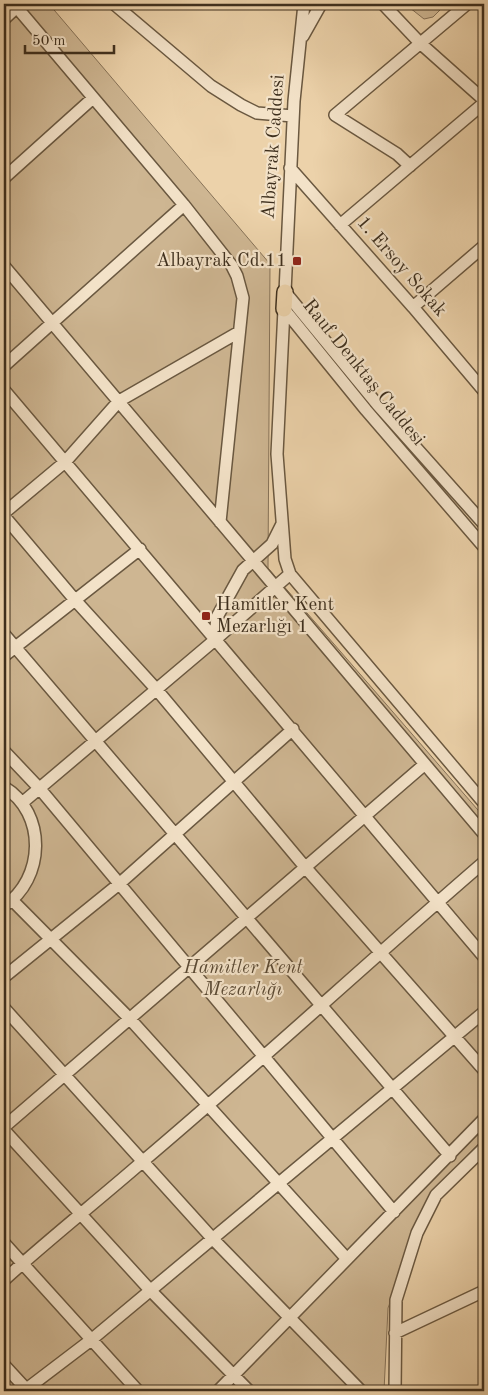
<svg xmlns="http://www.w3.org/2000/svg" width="488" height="1395" font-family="'Old Standard TT',serif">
<rect width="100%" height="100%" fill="#ecd2aa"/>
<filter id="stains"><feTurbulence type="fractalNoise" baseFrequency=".004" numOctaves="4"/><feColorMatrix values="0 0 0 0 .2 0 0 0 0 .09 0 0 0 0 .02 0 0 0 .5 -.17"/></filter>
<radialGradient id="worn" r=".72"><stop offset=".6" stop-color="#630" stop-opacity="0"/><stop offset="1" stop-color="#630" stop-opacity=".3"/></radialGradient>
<path fill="#ceb692" stroke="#867258" d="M 4,4 L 49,4 L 270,264 L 268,568 L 484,817 L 484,1138 L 433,1191 L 388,1308 L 384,1391 L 4,1391 Z
M 405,4 L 443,4 L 444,6 L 433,17 L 424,19 Z"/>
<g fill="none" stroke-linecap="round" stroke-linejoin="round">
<g stroke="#6a5840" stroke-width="14">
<path id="minor" d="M 14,4 L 184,205 L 232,266 L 237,276 L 243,298 L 220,522
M 114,4 L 211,86 L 241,105 L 257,113 L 293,116
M 304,4 L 294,101 L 285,292 L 377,404 L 484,524
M 383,4 L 420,43 L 484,100
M 4,19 L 17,7
M 303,36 L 321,4
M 410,166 L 397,154 L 335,115 L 467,4
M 290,168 L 413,307 L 484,391
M 4,178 L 93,98
M 340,225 L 484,103
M 4,266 L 484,834
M 413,307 L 484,246
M 284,309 L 277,454 L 285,559 L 290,574 L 484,803
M 284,309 L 366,410 L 484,547
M 4,366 L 184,205
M 4,390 L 484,957
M 4,513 L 65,462 L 119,401 L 239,332
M 4,516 L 75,600 L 157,690 L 305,867 L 484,1070
M 4,634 L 450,1156
M 215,637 L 217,617 L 243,570 L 272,544 L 282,524
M 4,656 L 140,549
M 4,751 L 40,789 L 394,1212
M 4,787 C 47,813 45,879 4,906
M 22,803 L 216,639 L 290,574
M 12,900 L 130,1019 L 347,1259
M 4,977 L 119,884 L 293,729
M 4,1008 L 212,1238 L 361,1391
M 4,1127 L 425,764
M 4,1130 L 150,1290 L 249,1391
M 4,1243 L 138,1391
M 4,1280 C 49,1239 96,1202 142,1162 C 258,1064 369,961 484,862
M 395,1333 L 484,1291
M 4,1365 L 28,1391
M 24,1391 L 91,1340 L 484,1012
M 218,1391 L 484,1119
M 395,1391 L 396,1300 L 417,1233 L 436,1195 L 484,1148"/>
</g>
<g stroke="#3e2f1d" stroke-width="18">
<path id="major" d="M 284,309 L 285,292"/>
</g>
<use href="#minor" stroke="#f3e2c8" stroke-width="11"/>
<use href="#major" stroke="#ecd2aa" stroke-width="15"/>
</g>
<g fill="#8f2418" stroke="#f3e2c8" stroke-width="2">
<rect x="292" y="256" width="10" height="10" rx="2.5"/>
<rect x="201" y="611" width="10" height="10" rx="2.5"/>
</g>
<g text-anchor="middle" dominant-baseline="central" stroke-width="4.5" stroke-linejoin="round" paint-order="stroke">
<g font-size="19" fill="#3e2f1d" stroke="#f3e2c8">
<text transform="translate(274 147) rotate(-86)">Albayrak Caddesi</text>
<text transform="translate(401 267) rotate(49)">1. Ersoy Sokak</text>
<text transform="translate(363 373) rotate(51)">Rauf Denktaş Caddesi</text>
</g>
<g font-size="19" fill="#3e2f1d" stroke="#f3e2c8" text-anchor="end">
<text x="287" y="261">Albayrak Cd.11</text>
<text x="216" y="605" text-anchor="start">Hamitler Kent<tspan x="216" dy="22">Mezarlığı 1</tspan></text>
</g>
<g font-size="19" font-style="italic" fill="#5b4a34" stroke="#f3e2c8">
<text x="243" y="968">Hamitler Kent<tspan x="243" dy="22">Mezarlığı</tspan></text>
</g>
</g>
<rect width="488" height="1395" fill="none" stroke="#ecd2aa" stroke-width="20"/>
<rect x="5" y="5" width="478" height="1385" fill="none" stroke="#3e2f1d" stroke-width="2.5"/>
<rect x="10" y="10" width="468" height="1375" fill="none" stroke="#3e2f1d"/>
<path d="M25 45v8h89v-8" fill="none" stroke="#3e2f1d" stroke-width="2.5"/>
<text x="32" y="45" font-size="15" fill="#3e2f1d" stroke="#f3e2c8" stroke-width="4" paint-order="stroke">50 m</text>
<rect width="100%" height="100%" filter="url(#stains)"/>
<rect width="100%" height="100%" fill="url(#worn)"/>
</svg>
